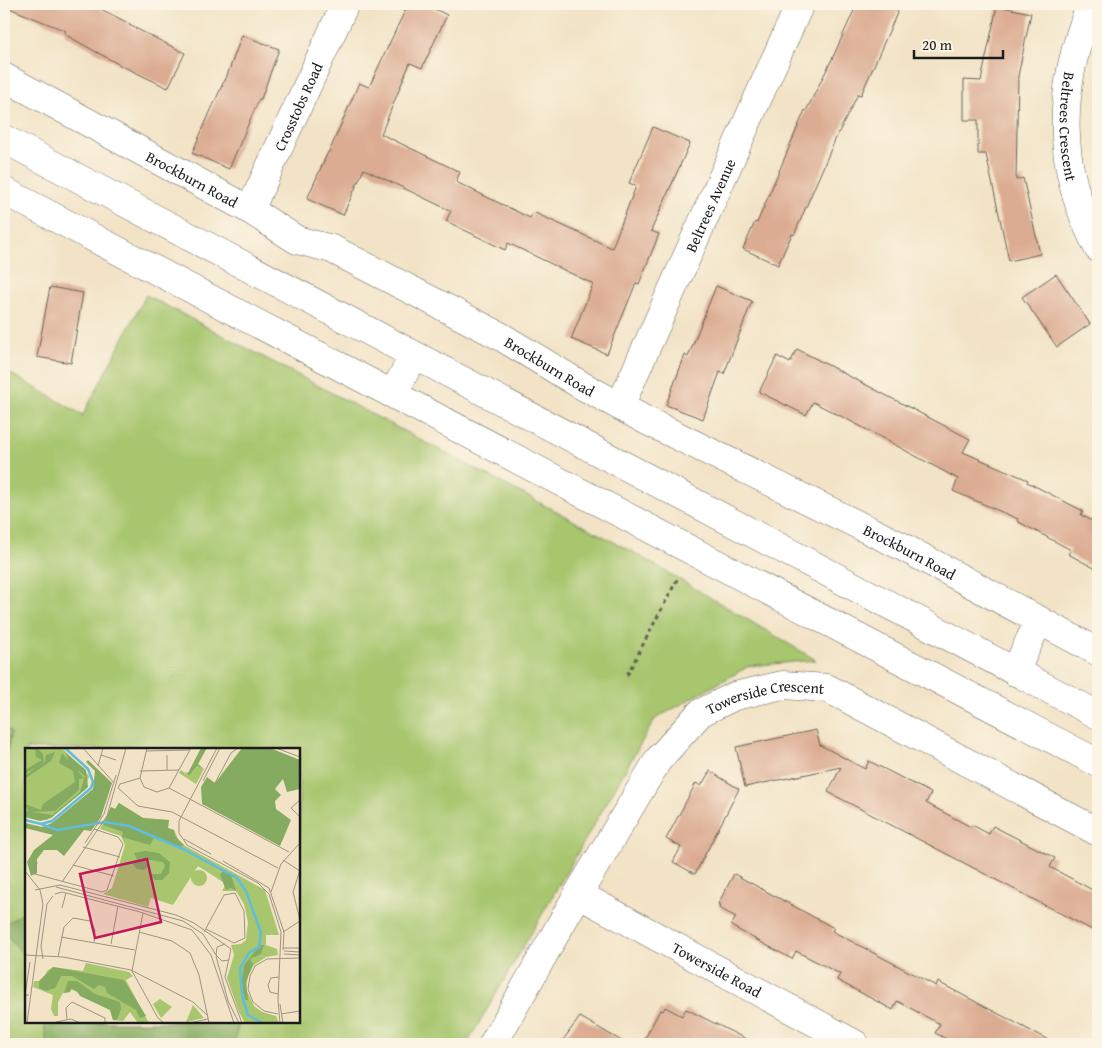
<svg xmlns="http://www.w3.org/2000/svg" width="1102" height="1048" font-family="'Gentium Book Plus',serif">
<rect width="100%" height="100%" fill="#fcf5e5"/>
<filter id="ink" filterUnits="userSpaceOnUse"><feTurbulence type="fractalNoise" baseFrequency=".02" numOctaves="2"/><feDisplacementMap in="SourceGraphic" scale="10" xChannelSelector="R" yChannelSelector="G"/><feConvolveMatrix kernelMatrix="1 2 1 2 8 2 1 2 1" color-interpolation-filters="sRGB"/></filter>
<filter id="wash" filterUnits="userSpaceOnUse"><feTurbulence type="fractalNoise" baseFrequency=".0096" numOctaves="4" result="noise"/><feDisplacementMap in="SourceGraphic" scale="20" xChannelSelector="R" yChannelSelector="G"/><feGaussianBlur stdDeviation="1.12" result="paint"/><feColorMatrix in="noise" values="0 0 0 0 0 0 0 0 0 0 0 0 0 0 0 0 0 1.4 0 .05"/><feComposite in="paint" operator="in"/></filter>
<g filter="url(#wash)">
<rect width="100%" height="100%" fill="#f2e3c6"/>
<path fill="#a7c66e" stroke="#627145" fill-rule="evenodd" d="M 146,295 L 633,552 L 816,660 L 749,666 L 655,719 L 467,1044 L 4,1044 L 4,370 L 83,415 ZM 26,749 L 299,749 L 299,1022 L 26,1022 Z"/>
<path fill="#85ab61" stroke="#50643e" d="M 4,727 L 11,733 L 4,765 Z
M 26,912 L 26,958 L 4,931 L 4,924 Z
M 44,1022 L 235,1022 L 238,1027 L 234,1044 L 47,1044 Z"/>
<g id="blocks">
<path fill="#dbac92" d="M 4,4 L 91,4 L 130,24 L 129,25 L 185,53 L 168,88 L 120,65 L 64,34 L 66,31 L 4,6 Z
M 408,4 L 424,4 L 447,15 L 422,68 L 410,63 L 381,134 L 460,172 L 456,182 L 530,218 L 533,212 L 612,248 L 636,186 L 629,183 L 653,127 L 690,143 L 651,231 L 659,234 L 639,284 L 636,283 L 607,354 L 571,339 L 593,284 L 508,243 L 505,250 L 446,221 L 451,211 L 364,169 L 343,215 L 307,199 L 328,152 L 329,152 L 359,83 L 369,87 Z
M 857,4 L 901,4 L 861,95 L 858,94 L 834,142 L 794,235 L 792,234 L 778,265 L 743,249 L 755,222 L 757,223 L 805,110 L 806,111 L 832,59 Z
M 997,6 L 1031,13 L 1018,76 L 1016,180 L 1023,178 L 1040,254 L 1009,261 L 986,154 L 978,154 L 978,120 L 964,120 L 964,80 L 981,81 Z
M 242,35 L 279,49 L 261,99 L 259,99 L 229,169 L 192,153 L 224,81 L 225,81 Z
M 1056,274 L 1090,324 L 1057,347 L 1022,297 Z
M 716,286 L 752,301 L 724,374 L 720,372 L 703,419 L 666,405 L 685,355 L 688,357 Z
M 50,287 L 83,293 L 71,363 L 37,357 Z
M 797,349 L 970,439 L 963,452 L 1028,480 L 1027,482 L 1083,511 L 1081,515 L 1098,524 L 1098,570 L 1068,554 L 1071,550 L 1017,521 L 1018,519 L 953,491 L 958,479 L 860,426 L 813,402 L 806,415 L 759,392 L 777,356 L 790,363 Z
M 816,730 L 820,745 L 865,769 L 869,761 L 931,793 L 926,803 L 971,827 L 972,825 L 989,834 L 993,826 L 1055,858 L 1050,867 L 1098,893 L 1098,933 L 828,792 L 841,767 L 745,787 L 736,747 Z
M 710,771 L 739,789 L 695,874 L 673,862 L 681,847 L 666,839 L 696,783 L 701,786 Z
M 734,874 L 834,928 L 832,931 L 936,986 L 938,982 L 1056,1044 L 956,1044 L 935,1033 L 940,1024 L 897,1001 L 893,1010 L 837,980 L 840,974 L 796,951 L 792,959 L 731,926 L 736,917 L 719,908 L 720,905 L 718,904 Z
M 665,1007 L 682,1016 L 686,1009 L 756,1044 L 642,1044 L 660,1010 L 663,1011 Z
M 580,1017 L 627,1044 L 560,1044 Z"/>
</g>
</g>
<g filter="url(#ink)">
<use href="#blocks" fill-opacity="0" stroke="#676258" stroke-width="1"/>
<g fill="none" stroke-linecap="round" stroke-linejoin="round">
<g stroke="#676258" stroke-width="29">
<g id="minor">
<path id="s1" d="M 1091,4 C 1057,89 1055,166 1098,248"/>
<path id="s2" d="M 4,77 L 250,210 L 297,240 L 332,249 L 500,336 L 581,385 L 647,421 L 901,546 L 1098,652"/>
<path id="s3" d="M 250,210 L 345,4"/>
<path id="s4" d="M 620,406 L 800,4"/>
<path d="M 1015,672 L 1039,620"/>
<path id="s5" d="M 578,894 L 855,1044"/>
<path id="s6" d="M 493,1044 L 578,894 L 658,760 L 700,713 L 735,696 L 783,685 L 827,688 L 1098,832"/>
</g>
</g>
<g stroke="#676258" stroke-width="29">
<path id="tertiary" d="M 4,139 L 1098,715
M 4,191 L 1098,763
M 393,394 L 414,355"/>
</g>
<path stroke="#676258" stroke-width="3" stroke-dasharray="4 4" stroke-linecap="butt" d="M 627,675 L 679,576"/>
<use href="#minor" stroke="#fff" stroke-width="28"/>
<use href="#tertiary" stroke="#fff" stroke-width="28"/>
</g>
</g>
<g text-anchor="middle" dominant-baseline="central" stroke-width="4.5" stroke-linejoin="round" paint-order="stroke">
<g font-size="15" fill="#1c1c1c" stroke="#fcf5e5">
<text stroke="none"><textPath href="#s3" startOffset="114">Crosstobs Road</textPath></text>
<text stroke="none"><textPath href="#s1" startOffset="126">Beltrees Crescent</textPath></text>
<text stroke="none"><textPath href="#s2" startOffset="214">Brockburn Road</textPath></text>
<text stroke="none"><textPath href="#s4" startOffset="220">Beltrees Avenue</textPath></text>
<text stroke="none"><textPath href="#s2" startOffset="619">Brockburn Road</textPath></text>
<text stroke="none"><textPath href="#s2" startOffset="1024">Brockburn Road</textPath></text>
<text stroke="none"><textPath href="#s6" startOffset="460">Towerside Crescent</textPath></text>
<text stroke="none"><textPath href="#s5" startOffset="158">Towerside Road</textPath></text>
</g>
</g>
<g transform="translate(25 748)">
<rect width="275" height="275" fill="#f2e3c6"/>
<path d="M 0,0 L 37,0 L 64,28 L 60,42 L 22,72 L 0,69 ZM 172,18 L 179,21 L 171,36 L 154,25 L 156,22 L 164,28 ZM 94,55 L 118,70 L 144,72 L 143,80 L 149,82 L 155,95 L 240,142 L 254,187 L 241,187 L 241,197 L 252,201 L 253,207 L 241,209 L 229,217 L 223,228 L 221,241 L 229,258 L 237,264 L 251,268 L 254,275 L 220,275 L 214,264 L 202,230 L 209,207 L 206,197 L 216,196 L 221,192 L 223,174 L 219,156 L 211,143 L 197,143 L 201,136 L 173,118 L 148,157 L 126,150 L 123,159 L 78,146 L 87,140 L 100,97 L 96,88 L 75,81 L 86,59 L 90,61 ZM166 130a8 8 0 1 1 16 0a8 8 0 1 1-16 0ZM 61,215 L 104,224 L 108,228 L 101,232 L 124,275 L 113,275 L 105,264 L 98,273 L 88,272 L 85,262 L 46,241 L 45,244 L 38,245 L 33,254 L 33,268 L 29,268 L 26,261 L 28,247 L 8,239 L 9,233 L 18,233 L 22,223 L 28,219 L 58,223 ZM 135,251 L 147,259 L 136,270 L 128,256 ZM 168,257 L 179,270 L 161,274 Z" fill="#a7c66e"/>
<path d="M 0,0 L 12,0 L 18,6 L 19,14 L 12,18 L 20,14 L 21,7 L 30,4 L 26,13 L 1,30 L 0,27 L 4,25 L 11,19 L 0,26 L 0,22 L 17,12 L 11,9 L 10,2 ZM 176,0 L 182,0 L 173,16 L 179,21 L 172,18 L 164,28 L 160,24 L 163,25 ZM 217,0 L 245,0 L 275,12 L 275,41 L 262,44 L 258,31 L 250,41 L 256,47 L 250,53 L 251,61 L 266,72 L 255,98 L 177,56 L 176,39 L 182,29 L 190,35 ZM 37,5 L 59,30 L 54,31 L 54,42 L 30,63 L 4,64 L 0,56 L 16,62 L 18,56 L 50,34 L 48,23 L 34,15 ZM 41,5 L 61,22 L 63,39 L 26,70 L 15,73 L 0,69 L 0,63 L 27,67 L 55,44 L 60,28 L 45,16 ZM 63,12 L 87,35 L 76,69 L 66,83 L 59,82 L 39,108 L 32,102 L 19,102 L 12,111 L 12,125 L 6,128 L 2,114 L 9,102 L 28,87 L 0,80 L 0,75 L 17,79 L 27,75 L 68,41 L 70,23 L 61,14 ZM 94,55 L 118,70 L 144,72 L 143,80 L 149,82 L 150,88 L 159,97 L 156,99 L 129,90 L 125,97 L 97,89 L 98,84 L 78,77 L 86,59 L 90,61 ZM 120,103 L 134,105 L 145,114 L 144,125 L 137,132 L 130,132 L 125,126 L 136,126 L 140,118 L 138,114 L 119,111 L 123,118 L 119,122 L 112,121 L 107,115 L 112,112 L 109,105 ZM 198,123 L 206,127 L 211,143 L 206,140 L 201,142 L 195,127 ZM 235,197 L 239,197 L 236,206 L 225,211 L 228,216 L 221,234 L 223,252 L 220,252 L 216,237 L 219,217 ZM 28,219 L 99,232 L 121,268 L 115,270 L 111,262 L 82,245 L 80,239 L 74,237 L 69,241 L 47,228 L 36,228 L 30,240 L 21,243 L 14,240 L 14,233 ZM 43,233 L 52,233 L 70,246 L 95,254 L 96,261 L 92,272 L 88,272 L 85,262 L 55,248 L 52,243 L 46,241 L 45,244 L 39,245 Z" fill="#85ab61"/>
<path fill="none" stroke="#5fbddd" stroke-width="2.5" d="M 0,72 L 16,76 L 27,73 L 66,40 L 68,34 L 63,21 L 40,0M 16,76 L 32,82 L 80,74 L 104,78 L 160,102 L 212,130 L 221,143 L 236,185 L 234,199 L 224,205 L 215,220 L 217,248 L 223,267 L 237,275"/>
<path fill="none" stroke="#9c9382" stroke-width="1" d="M 58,0 L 89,35M 122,0 L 115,30 L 119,39 L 132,44 L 144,40 L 166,0M 192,0 L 154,73 L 154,85 L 162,97 L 233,135 L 244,146 L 256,184 L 253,252 L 255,275M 251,0 L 275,9M 121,3 L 165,2M 76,7 L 91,12M 142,7 L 142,22M 73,18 L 78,0M 115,23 L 154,22M 115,30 L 95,36 L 93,40 L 113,58 L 147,64 L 253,120M 178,33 L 195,0M 190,35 L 206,5 L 213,0M 144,40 L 264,104M 275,52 L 266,60 L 275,69M 159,91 L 186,106M 60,95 L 79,66 L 91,27M 58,99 L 95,109M 258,112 L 275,123M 198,113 L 244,140 L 259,184 L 258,202M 12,114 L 10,126 L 77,144 L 82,142 L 98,96 L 93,89 L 69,81M 48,117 L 89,128M 275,122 L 268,144 L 275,172M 0,123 L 15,142 L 18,156 L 2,275M 37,134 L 82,68 L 101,0M 31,139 L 158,173 L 178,186 L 191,207M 10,142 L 35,137 L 151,167 L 169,175 L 206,201 L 200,229 L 217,275M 246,144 L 256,116 L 275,95M 30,146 L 37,144 L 115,164 L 167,182 L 186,207 L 209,275M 37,160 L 41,145M 118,165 L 107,223 L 133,270 L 139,275M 114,184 L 147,193 L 165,205 L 174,227 L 184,275M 179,184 L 199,147 L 210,145 L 219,163 L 220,190 L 209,195 L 181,181M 258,184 L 275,173M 36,189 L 110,202M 86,196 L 93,158M 200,196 L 192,199 L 191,207 L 197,213 L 204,212M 258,200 L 275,200M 259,203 L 275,204M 259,206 L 275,207M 0,207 L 38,209 L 106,222 L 168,254 L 182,267M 191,208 L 203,253 L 214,275M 33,209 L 39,179 L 48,170 L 65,173 L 70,182 L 69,194M 18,211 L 16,198 L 22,156 L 28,148M 275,223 L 275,265M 253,246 L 245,244 L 243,237 L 246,230 L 254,229M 4,247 L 0,247 L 5,214M 255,256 L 258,275M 253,266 L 239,263 L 228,254 L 223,241 L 225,228 L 230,218 L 242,211 L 275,210M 256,266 L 275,263M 42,271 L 41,260 L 47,254 L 80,270 L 80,275M 31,274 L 46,271 L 55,275M 164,275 L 183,271"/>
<path fill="#c2185b" fill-opacity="0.15" stroke="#c2185b" stroke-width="2.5" d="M 122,111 L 136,174 L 70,190 L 55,126 Z"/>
<rect width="275" height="275" fill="none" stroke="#1c1c1c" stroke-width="2.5"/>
</g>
<rect width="1102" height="1048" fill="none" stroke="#fcf5e5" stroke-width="20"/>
<path d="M914 50v8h89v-8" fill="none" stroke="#1c1c1c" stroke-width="2.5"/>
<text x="922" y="50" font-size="15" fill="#1c1c1c" stroke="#fcf5e5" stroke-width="4" paint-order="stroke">20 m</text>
</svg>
